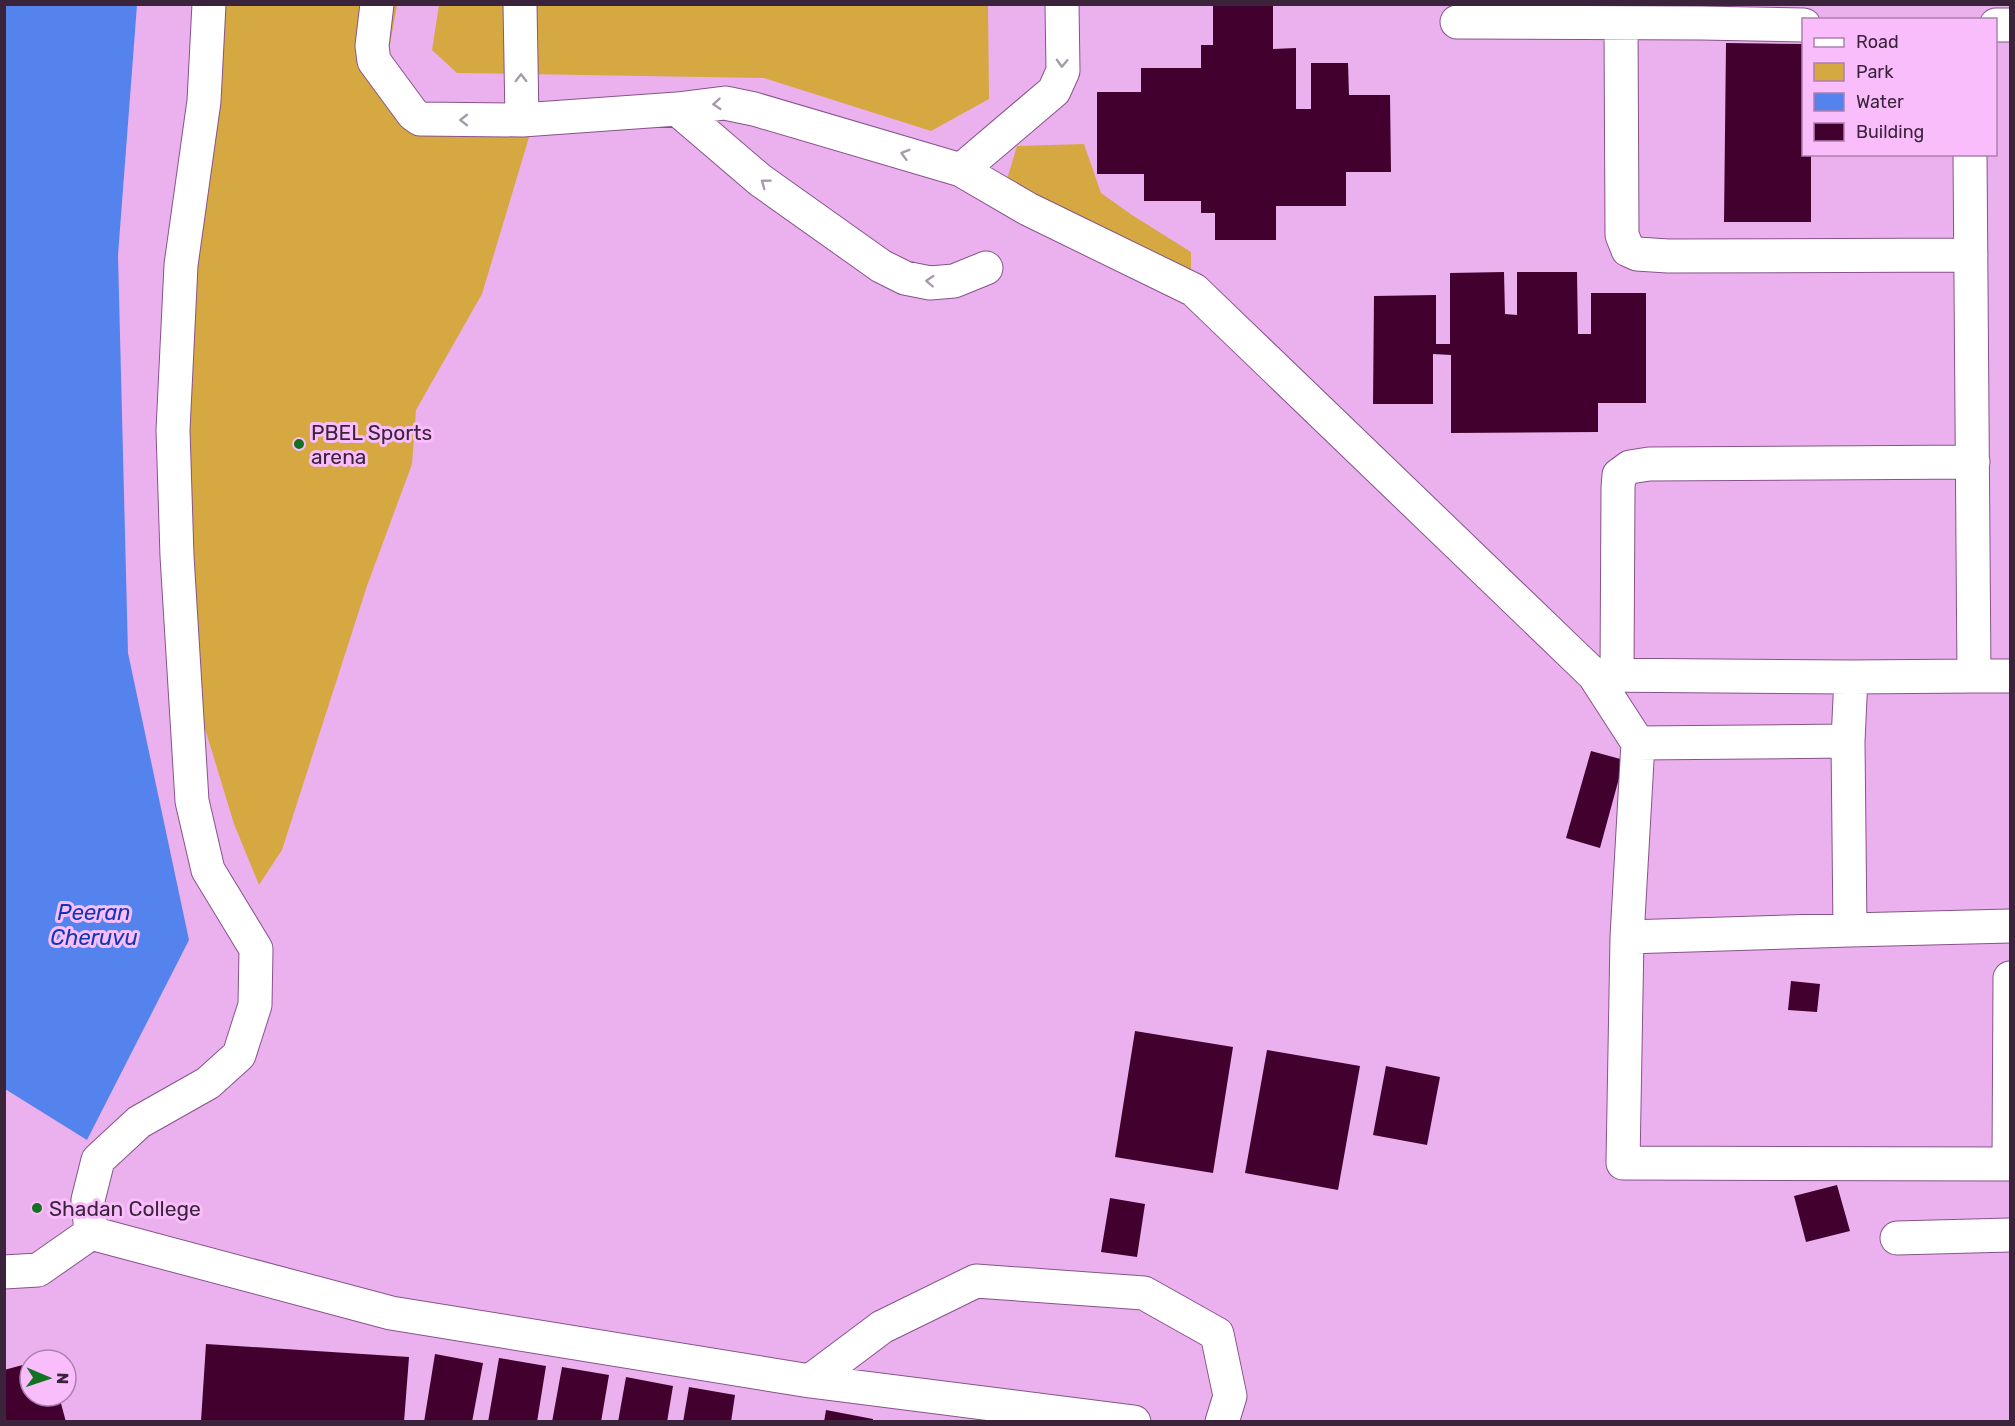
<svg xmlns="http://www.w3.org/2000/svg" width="2015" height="1426" font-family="Rubik,sans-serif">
<rect width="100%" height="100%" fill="#ebb1ef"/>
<path fill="#d5a842" d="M 217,5 L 397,5 L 385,73 L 423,122 L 530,134 L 482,294 L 416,410 L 412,464 L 367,586 L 282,850 L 259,885 L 234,824 L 196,699 L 186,423 Z
M 439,5 L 988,5 L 989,99 L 931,131 L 764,78 L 457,73 L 432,50 Z
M 1084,144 L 1101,193 L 1132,215 L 1191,252 L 1191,274 L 1008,190 L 1008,176 L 1017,146 Z"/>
<path fill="#5583ee" d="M 4,5 L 137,5 L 118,255 L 128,653 L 189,940 L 87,1140 L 5,1089 Z"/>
<path fill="#41002d" d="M 1213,4 L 1273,4 L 1273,49 L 1296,48 L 1296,109 L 1311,109 L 1311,63 L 1348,63 L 1349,95 L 1390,95 L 1391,172 L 1346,172 L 1346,206 L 1276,206 L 1276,240 L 1215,240 L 1215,213 L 1201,213 L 1201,201 L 1144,201 L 1144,174 L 1097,174 L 1097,92 L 1141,92 L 1141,68 L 1201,68 L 1201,45 L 1213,45 Z
M 1726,43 L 1804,44 L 1804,154 L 1811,154 L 1811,222 L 1724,222 Z
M 1504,272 L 1505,314 L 1517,315 L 1517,272 L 1577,272 L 1578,334 L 1591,334 L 1591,293 L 1646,293 L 1646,403 L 1598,403 L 1598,432 L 1451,433 L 1451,355 L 1433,354 L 1433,404 L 1373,404 L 1374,296 L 1436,295 L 1436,344 L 1450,344 L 1450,273 Z
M 1591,751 L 1624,760 L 1600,848 L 1566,838 Z
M 1791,981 L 1820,984 L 1817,1012 L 1788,1010 Z
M 1135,1031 L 1233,1047 L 1213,1173 L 1115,1157 Z
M 1267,1050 L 1360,1066 L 1338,1190 L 1245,1173 Z
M 1386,1066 L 1440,1077 L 1427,1145 L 1373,1135 Z
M 1837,1185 L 1850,1231 L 1806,1242 L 1794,1196 Z
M 1110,1198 L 1145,1204 L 1137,1257 L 1101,1252 Z
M 206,1344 L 409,1357 L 404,1422 L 201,1421 Z
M 435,1354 L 483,1363 L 472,1422 L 424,1422 Z
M 499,1358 L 546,1366 L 537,1422 L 488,1422 Z
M 30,1363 L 30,1396 L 59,1396 L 66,1422 L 4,1422 L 4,1370 Z
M 562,1367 L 609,1375 L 601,1422 L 552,1422 Z
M 626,1377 L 673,1386 L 667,1422 L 618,1422 Z
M 689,1387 L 735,1395 L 731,1422 L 683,1422 Z
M 826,1410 L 873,1419 L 873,1422 L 824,1422 Z"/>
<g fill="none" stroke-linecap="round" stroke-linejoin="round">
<g stroke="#87538b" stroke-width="35">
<path id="street" d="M 377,4 L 372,46 L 374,61 L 413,114 L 420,119 L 522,120
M 520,4 L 522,120 L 677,109 L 725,103 L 754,109 L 961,170 L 1028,209 L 1194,290 L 1594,675 L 1638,743 L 1848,741 L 1850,930 L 1627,937 L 1638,743
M 1457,22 L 1701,23 L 1804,25
M 1621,23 L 1622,235 L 1628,250 L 1637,254 L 1668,256 L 1971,255
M 1996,25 L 2010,25
M 677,109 L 760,180 L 881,266 L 905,278 L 930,283 L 954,281 L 986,268
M 1970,154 L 1974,676 L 2010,676
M 961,170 L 1054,91 L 1063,71 L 1062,4
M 1596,675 L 1851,677
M 1617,675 L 1618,488 L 1619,475 L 1630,467 L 1649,464 L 1973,462
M 1848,741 L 1851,677 L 1974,676
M 1850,930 L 2010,926
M 1627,937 L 1623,1163 L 2010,1164
M 2009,1164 L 2010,978
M 91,1233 L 88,1200 L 98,1160 L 139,1122 L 208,1083 L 239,1055 L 255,1005 L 256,949 L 208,870 L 192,801 L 177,556 L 173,430 L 181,265 L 204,101 L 209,4
M 1897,1238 L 2010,1235
M 4,1272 L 38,1270 L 91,1233 L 391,1313 L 810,1381 L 1134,1422
M 810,1381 L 882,1327 L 976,1281 L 1144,1293 L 1217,1334 L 1230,1396 L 1222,1422"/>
</g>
<use href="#street" stroke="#fff" stroke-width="33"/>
</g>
<defs><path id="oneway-chevron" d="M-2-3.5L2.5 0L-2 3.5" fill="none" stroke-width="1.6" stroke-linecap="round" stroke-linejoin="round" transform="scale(1.5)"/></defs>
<g stroke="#a69ca7">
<use href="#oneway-chevron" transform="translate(1062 63) rotate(92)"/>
<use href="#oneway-chevron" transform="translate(521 78) rotate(-90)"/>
<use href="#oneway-chevron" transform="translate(717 104) rotate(175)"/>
<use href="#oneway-chevron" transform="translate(464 120) rotate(180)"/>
<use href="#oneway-chevron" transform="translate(905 154) rotate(-164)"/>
<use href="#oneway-chevron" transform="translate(765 183) rotate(-143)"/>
<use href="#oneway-chevron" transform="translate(930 281) rotate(-177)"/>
</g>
<g fill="#137221" stroke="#f9bdfc" stroke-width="2">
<circle cx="299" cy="444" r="6"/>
<circle cx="37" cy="1208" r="6"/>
</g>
<g text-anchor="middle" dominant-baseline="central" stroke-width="6" stroke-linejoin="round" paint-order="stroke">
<g font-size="21" fill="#3a233b" stroke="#f9bdfc" text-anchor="start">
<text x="311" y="432">PBEL Sports<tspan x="311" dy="24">arena</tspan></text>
<text x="49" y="1208">Shadan College</text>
</g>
<g font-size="22" font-style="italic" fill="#1037b2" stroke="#f9bdfc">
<text x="94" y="912">Peeran<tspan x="94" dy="25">Cheruvu</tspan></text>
</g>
</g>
<rect width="2015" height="1426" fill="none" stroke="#3a233b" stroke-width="12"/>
<rect x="1802" y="18" width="195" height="138" fill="#f9bdfc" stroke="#ad7faf" stroke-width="1.5"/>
<rect x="1814" y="38" width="30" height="9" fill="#ffffff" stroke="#ad7faf" stroke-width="1.5"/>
<text x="1856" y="48" font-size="18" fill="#3a233b">Road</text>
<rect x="1814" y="63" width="30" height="18" fill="#d5a842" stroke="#ad7faf" stroke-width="1.5"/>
<text x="1856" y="78" font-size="18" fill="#3a233b">Park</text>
<rect x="1814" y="93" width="30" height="18" fill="#5583ee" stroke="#ad7faf" stroke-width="1.5"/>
<text x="1856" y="108" font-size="18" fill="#3a233b">Water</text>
<rect x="1814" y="123" width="30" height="18" fill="#41002d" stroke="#ad7faf" stroke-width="1.5"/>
<text x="1856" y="138" font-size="18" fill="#3a233b">Building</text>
<g transform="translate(48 1378) rotate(92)"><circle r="28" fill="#f9bdfc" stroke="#ad7faf" stroke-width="1.5"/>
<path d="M0-4.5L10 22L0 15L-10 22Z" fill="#137221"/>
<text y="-9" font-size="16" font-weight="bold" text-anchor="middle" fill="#3a233b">N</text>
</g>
</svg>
